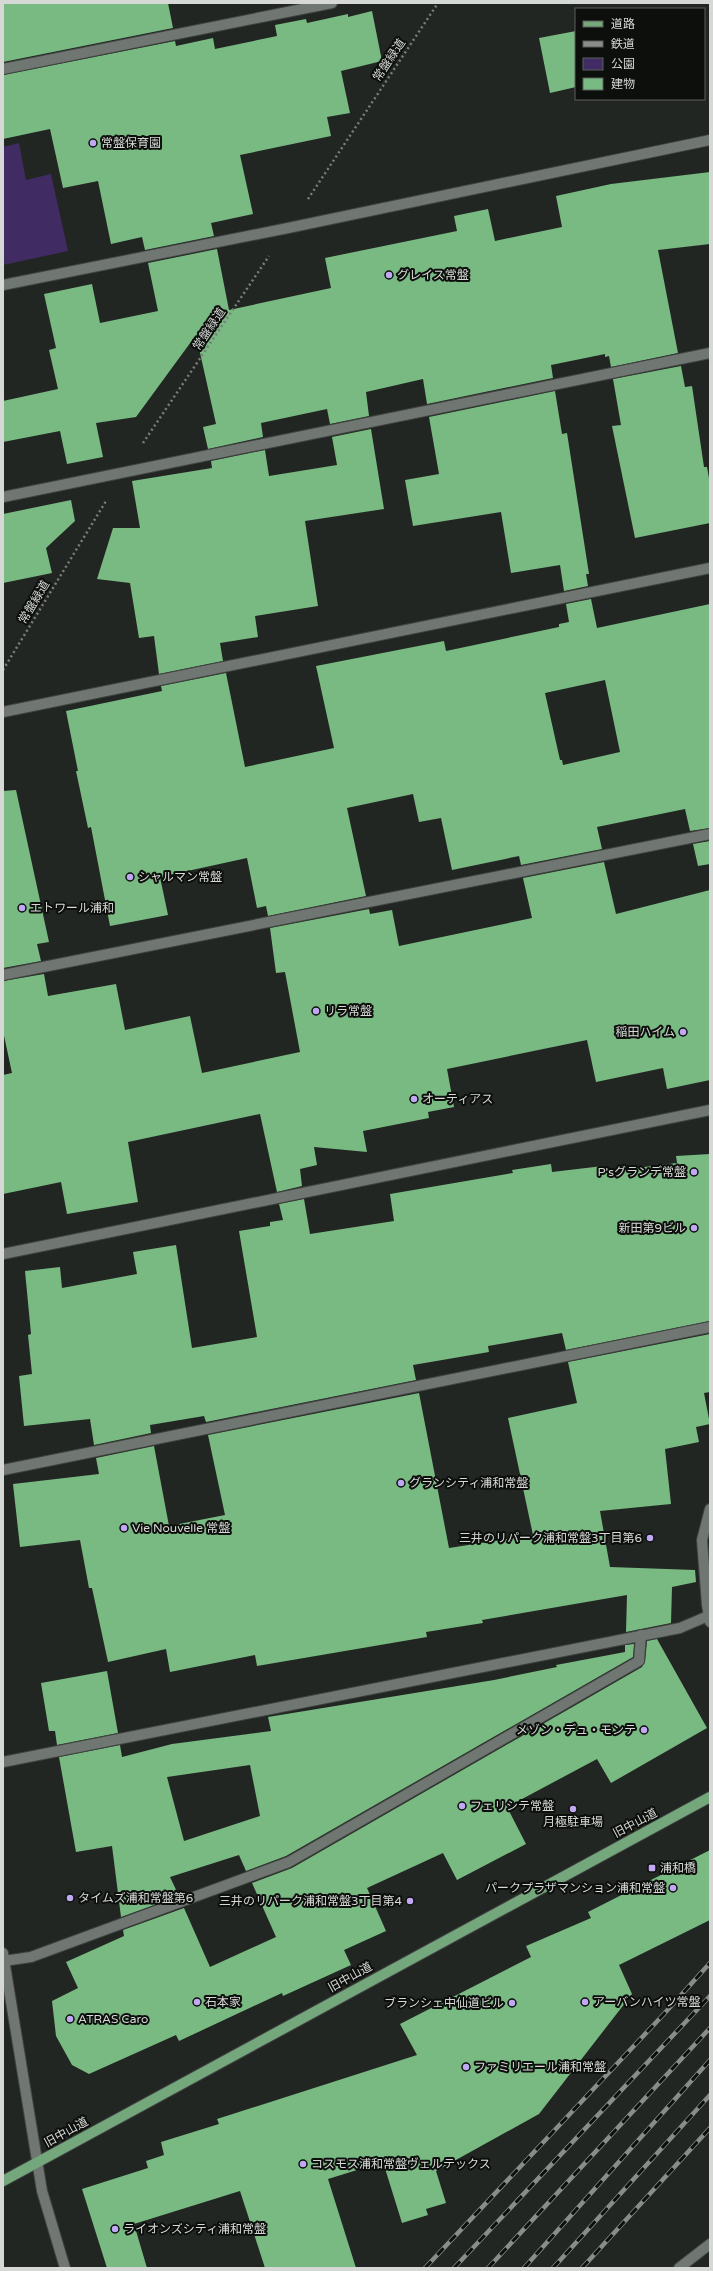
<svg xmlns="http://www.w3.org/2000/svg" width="713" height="2271" font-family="'Varela Round','Noto Sans JP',sans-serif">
<rect width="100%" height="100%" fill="#222622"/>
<path fill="#402b63" d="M 19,143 L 26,180 L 51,174 L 68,251 L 3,265 L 3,147 Z"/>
<path fill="#79ba83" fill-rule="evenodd" d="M 3,3 L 168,3 L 173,28 L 3,62 Z
M 372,11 L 382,61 L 341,71 L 350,113 L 327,117 L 331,136 L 240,155 L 253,214 L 211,223 L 214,236 L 145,250 L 142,237 L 111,244 L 98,181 L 63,188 L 50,129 L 3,139 L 3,75 L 175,41 L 176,46 L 213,38 L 215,49 L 277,36 L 275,25 L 306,19 L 307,23 L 348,14 L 348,17 Z
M 576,31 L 576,87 L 550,93 L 539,38 Z
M 710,172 L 710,244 L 658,250 L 678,353 L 611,367 L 609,356 L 605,357 L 605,354 L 551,365 L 553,378 L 427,404 L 423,379 L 366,392 L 369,416 L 330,424 L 327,409 L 261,423 L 263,437 L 208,449 L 203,427 L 216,424 L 196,335 L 136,417 L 96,423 L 103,457 L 67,464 L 60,431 L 3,442 L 3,401 L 58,389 L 49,350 L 56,348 L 44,294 L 92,284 L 100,323 L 158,311 L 148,263 L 217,249 L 229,310 L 331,288 L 325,258 L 457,231 L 454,216 L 488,209 L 495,241 L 562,227 L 556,196 L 611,184 Z
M 681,366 L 685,387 L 692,386 L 704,467 L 707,467 L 710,484 L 710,523 L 635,538 L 612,426 L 621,425 L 613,379 Z
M 555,391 L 562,434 L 567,433 L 589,574 L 586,574 L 588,586 L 564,591 L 560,565 L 511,573 L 501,512 L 413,526 L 405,480 L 439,474 L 429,417 Z
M 371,429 L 384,509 L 305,521 L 318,606 L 255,616 L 258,637 L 220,643 L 223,661 L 159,674 L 154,636 L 139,638 L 130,583 L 97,579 L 113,528 L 140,528 L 132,481 L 212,468 L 211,461 L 265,450 L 269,476 L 337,465 L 332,437 Z
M 71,500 L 75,521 L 46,548 L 52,573 L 3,583 L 3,514 Z
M 591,599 L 597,628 L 710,604 L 710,828 L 690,831 L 685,809 L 597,827 L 602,849 L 521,865 L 519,856 L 452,870 L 441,818 L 419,822 L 413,794 L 347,808 L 366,896 L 268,916 L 266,906 L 257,908 L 247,858 L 160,877 L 168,915 L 110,926 L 91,827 L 88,828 L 76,771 L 78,771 L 66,711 L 162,691 L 161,686 L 226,673 L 245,767 L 334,748 L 316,666 L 444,641 L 446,651 L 559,627 L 559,624 L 569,622 L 566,604 ZM 605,680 L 620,752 L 563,765 L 562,760 L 560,760 L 545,693 Z
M 16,790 L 49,942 L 37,944 L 41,961 L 3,968 L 3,791 Z
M 710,841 L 710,864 L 698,866 L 693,844 Z
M 604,862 L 616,914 L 710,890 L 710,1080 L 667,1089 L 663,1068 L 596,1082 L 587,1040 L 447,1069 L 454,1107 L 428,1112 L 429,1118 L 363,1131 L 367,1152 L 314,1147 L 317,1165 L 300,1169 L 302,1186 L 277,1192 L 260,1114 L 128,1142 L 138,1202 L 67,1214 L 61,1182 L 3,1194 L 3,1075 L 12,1073 L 3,1031 L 3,981 L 44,974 L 48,996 L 116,984 L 125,1030 L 190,1016 L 202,1073 L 300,1052 L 285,972 L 276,973 L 270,928 L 369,909 L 370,914 L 392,910 L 399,946 L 532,918 L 523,878 Z
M 710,1154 L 710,1321 L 566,1350 L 562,1333 L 488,1346 L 489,1352 L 413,1365 L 416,1380 L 206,1422 L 204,1416 L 150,1425 L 151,1433 L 94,1445 L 90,1419 L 24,1426 L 19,1376 L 32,1374 L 28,1335 L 31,1334 L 25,1271 L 60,1267 L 62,1288 L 137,1274 L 133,1252 L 176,1245 L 192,1348 L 257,1337 L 239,1231 L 270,1226 L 270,1222 L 283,1220 L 279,1204 L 304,1199 L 310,1234 L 394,1221 L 390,1194 L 513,1173 L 512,1170 L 551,1164 L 552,1172 L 603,1166 L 603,1172 L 677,1163 L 676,1156 Z
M 710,1334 L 710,1392 L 704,1393 L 710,1424 L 696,1427 L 699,1442 L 665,1449 L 671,1504 L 600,1511 L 610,1567 L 695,1570 L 696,1582 L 672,1587 L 671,1623 L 626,1632 L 627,1595 L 482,1620 L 483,1623 L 426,1632 L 427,1637 L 257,1666 L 255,1655 L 170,1672 L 166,1649 L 108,1662 L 92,1588 L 89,1588 L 80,1540 L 20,1547 L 13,1484 L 99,1474 L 96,1458 L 154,1446 L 169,1526 L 225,1515 L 208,1435 L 419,1393 L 449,1548 L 533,1535 L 508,1418 L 577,1403 L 568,1362 Z
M 657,1639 L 707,1728 L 611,1783 L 597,1759 L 507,1807 L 526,1844 L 457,1880 L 443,1853 L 367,1888 L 386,1931 L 344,1950 L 351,1965 L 283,1996 L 282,1993 L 179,2041 L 176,2035 L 89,2074 L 72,2065 L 56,2036 L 52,2001 L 78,1988 L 66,1962 L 124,1936 L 123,1930 L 184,1908 L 210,1967 L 276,1937 L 252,1883 L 292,1868 L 642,1667 L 645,1662 L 647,1641 Z
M 634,1644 L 633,1657 L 286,1856 L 246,1871 L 239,1855 L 170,1877 L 179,1896 L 121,1917 L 112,1846 L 76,1852 L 59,1757 L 120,1745 L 122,1757 L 172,1744 L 271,1731 L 268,1717 L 494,1680 L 557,1667 L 556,1665 L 625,1652 L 625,1645 ZM 250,1765 L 260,1816 L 184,1841 L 167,1777 Z
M 107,1671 L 118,1733 L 57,1745 L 55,1731 L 49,1731 L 41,1683 Z
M 710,1850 L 710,1920 L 619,1965 L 632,1994 L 539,2114 L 436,2171 L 446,2203 L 426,2209 L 428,2215 L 402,2223 L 383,2162 L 328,2179 L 356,2268 L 265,2268 L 240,2191 L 134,2224 L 147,2268 L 107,2268 L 82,2189 L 148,2168 L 146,2161 L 164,2155 L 161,2142 L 219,2124 L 217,2119 L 417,2055 L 400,2024 L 531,1957 L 526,1946 L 591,1918 L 588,1912 Z"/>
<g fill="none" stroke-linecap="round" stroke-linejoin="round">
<g stroke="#404340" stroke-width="12">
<path id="minor" d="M 3,69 L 332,3
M 3,285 L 288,228 L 710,140
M 3,497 L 710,353
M 3,712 L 710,568
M 3,975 L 710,834
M 3,1254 L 710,1110
M 3,1470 L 710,1327
M 710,1509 L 702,1540 L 707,1605 L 710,1622
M 3,1762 L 680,1628 L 708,1616
M 3,1953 L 42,2191 L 65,2268
M 4,1961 L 31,1957 L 289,1862 L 639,1661 L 641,1635
M 679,2268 L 710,2244"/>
</g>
<g stroke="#404340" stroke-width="12">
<path id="major" d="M 3,2181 L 710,1797"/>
</g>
<path stroke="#7a7e7a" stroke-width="2.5" stroke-dasharray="2 3" stroke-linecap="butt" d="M 308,199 L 438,3
M 143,443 L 269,256
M 3,670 L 106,501"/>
<use href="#minor" stroke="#707671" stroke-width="10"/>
<use href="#major" stroke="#75a77d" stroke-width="10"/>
<g stroke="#898c89" stroke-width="4.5">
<path id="rail" d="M 425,2268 L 663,2015 L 710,1963
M 454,2268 L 710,1996
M 488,2268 L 710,2028
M 524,2268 L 710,2060
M 553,2268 L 710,2095
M 582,2268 L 710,2128"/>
</g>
<use href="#rail" stroke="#0d0f0d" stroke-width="3" stroke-dasharray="9" stroke-linecap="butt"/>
</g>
<g fill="#c1a8f3" stroke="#0d0f0d" stroke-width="1.5">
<circle cx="93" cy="143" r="4"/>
<circle cx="389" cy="275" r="4"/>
<circle cx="130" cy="877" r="4"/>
<circle cx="22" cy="908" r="4"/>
<circle cx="316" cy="1011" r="4"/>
<circle cx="683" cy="1032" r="4"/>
<circle cx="414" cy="1099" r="4"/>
<circle cx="694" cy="1172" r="4"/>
<circle cx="694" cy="1228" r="4"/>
<circle cx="401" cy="1483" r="4"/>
<circle cx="124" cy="1528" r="4"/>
<circle cx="650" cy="1538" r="4"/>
<circle cx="644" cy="1730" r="4"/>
<circle cx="462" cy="1806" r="4"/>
<circle cx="573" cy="1809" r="4"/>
<rect x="648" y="1864" width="8" height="8" rx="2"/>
<circle cx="673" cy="1888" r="4"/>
<circle cx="70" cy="1898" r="4"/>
<circle cx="410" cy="1901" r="4"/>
<circle cx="197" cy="2002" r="4"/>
<circle cx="585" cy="2002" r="4"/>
<circle cx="512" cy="2003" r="4"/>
<circle cx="70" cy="2019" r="4"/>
<circle cx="466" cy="2067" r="4"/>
<circle cx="303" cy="2164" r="4"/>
<circle cx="115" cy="2229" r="4"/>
</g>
<g text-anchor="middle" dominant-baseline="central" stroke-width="4" stroke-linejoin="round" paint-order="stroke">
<g font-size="12" fill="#d5d8d5" stroke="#0d0f0d">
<text transform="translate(389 60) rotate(-56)">常盤緑道</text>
<text transform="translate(209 329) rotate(-56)">常盤緑道</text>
<text transform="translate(34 602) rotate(-59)">常盤緑道</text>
<text transform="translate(635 1823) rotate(-28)">旧中山道</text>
<text transform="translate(350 1977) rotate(-29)">旧中山道</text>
<text transform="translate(66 2132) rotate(-29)">旧中山道</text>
</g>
<g font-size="12" fill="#d5d8d5" stroke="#0d0f0d" text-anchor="start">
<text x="101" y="143">常盤保育園</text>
<text x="397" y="275">グレイス常盤</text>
<text x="138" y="877">シャルマン常盤</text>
<text x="30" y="908">エトワール浦和</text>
<text x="324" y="1011">リラ常盤</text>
<text x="675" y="1032" text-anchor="end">稲田ハイム</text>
<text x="422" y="1099">オーティアス</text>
<text x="686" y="1172" text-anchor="end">P'sグランデ常盤</text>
<text x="686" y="1228" text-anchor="end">新田第9ビル</text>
<text x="409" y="1483">グランシティ浦和常盤</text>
<text x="132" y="1528">Vie Nouvelle 常盤</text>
<text x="642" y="1538" text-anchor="end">三井のリパーク浦和常盤3丁目第6</text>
<text x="636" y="1730" text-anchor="end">メゾン・デュ・モンテ</text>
<text x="470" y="1806">フェリシテ常盤</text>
<text x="573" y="1822" text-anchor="middle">月極駐車場</text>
<text x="660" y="1868">浦和橋</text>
<text x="665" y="1888" text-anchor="end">パークプラザマンション浦和常盤</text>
<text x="78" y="1898">タイムズ浦和常盤第6</text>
<text x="402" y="1901" text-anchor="end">三井のリパーク浦和常盤3丁目第4</text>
<text x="205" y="2002">石本家</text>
<text x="593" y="2002">アーバンハイツ常盤</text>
<text x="504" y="2003" text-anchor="end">ブランシェ中仙道ビル</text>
<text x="78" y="2019">ATRAS Caro</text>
<text x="474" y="2067">ファミリエール浦和常盤</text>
<text x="311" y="2164">コスモス浦和常盤ヴェルテックス</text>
<text x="123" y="2229">ライオンズシティ浦和常盤</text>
</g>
</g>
<rect width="713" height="2271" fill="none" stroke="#d5d8d5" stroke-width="8"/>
<rect x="575" y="8" width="130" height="92" fill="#0d0f0d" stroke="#5d5f5d"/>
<rect x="583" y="21" width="20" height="6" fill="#75a77d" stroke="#5d5f5d"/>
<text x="611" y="28" font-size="12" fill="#d5d8d5">道路</text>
<rect x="583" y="41" width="20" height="6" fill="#898c89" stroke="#5d5f5d"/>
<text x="611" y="48" font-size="12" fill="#d5d8d5">鉄道</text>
<rect x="583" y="58" width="20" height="12" fill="#402b63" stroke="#5d5f5d"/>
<text x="611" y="68" font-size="12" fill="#d5d8d5">公園</text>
<rect x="583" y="78" width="20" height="12" fill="#79ba83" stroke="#5d5f5d"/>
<text x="611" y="88" font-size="12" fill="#d5d8d5">建物</text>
</svg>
